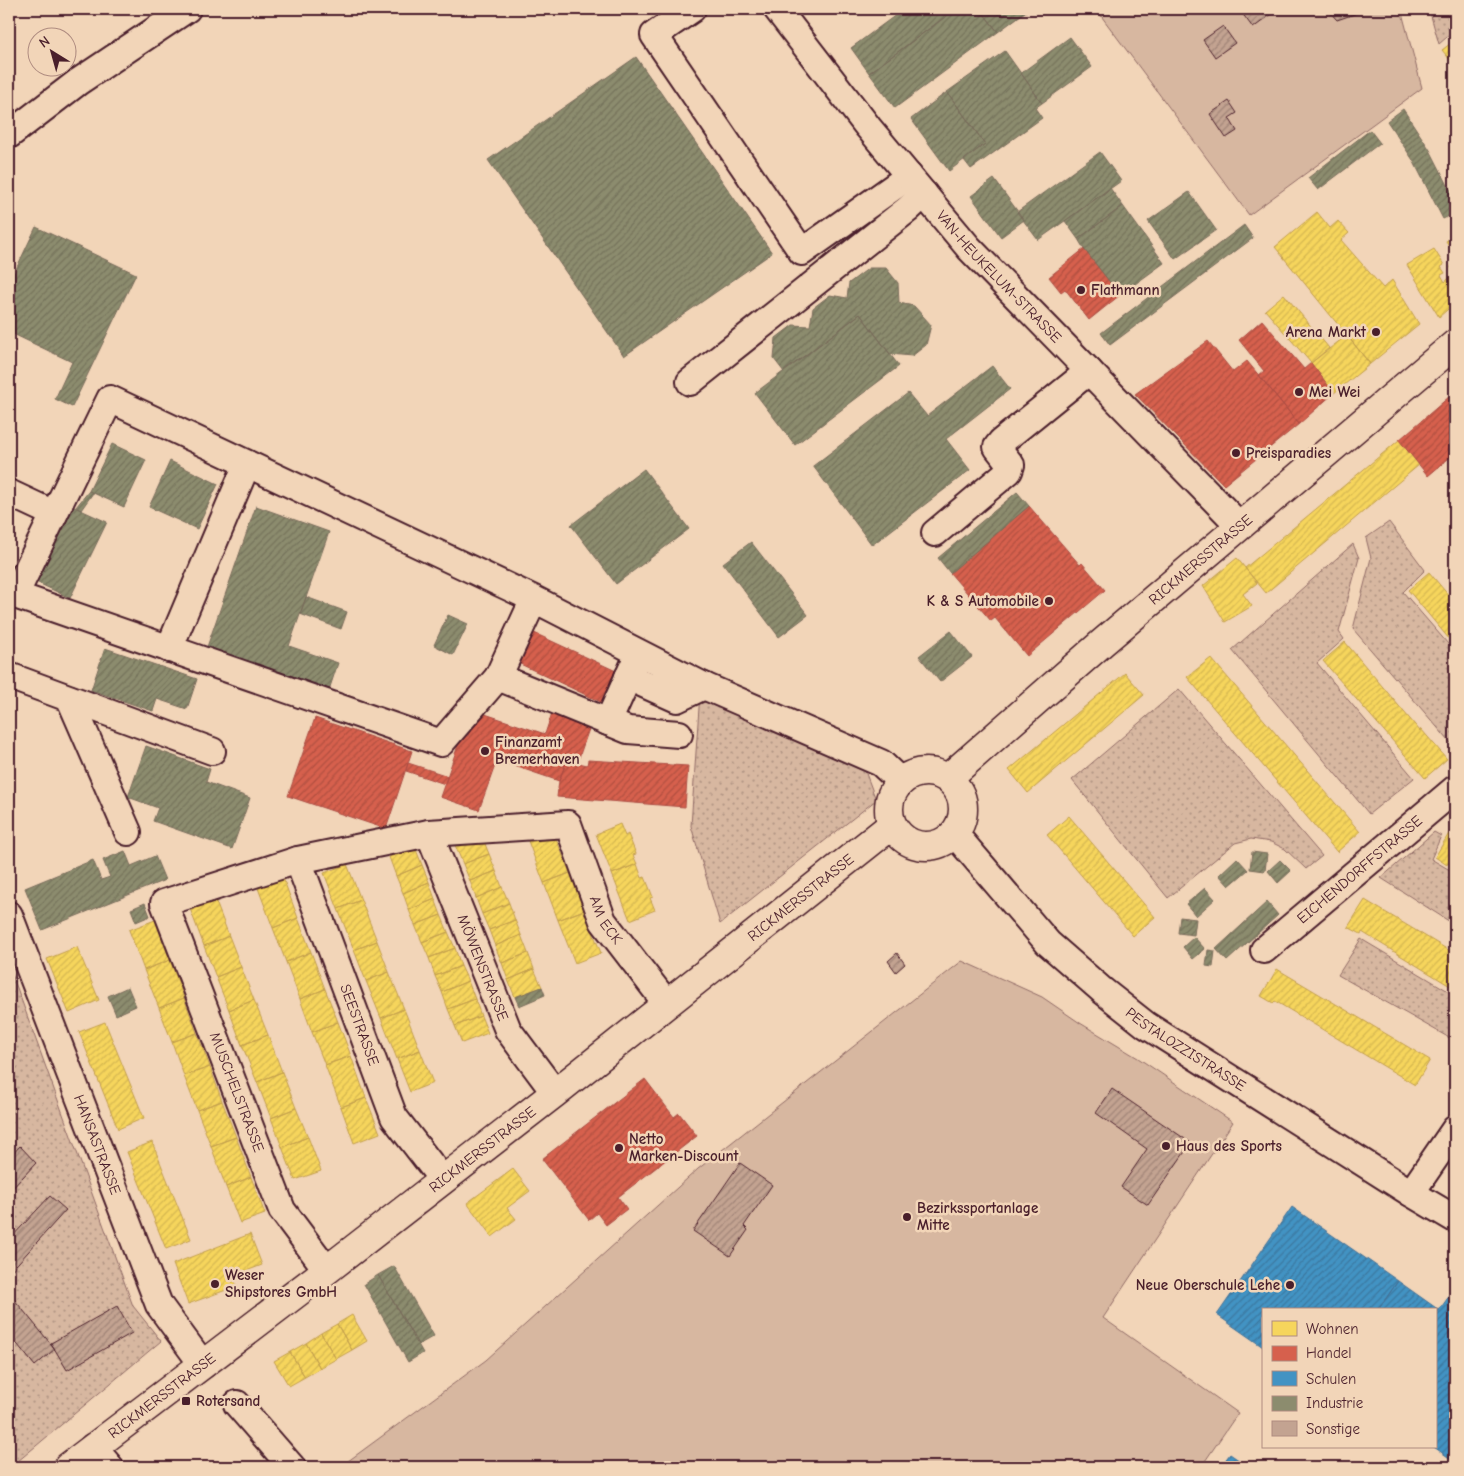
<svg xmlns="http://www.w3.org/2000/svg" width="1464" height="1476" font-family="'Comic Neue',sans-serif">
<defs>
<pattern id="grass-dots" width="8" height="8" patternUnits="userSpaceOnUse" patternTransform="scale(1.25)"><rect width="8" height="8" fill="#d7b7a0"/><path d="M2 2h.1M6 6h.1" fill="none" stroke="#b09483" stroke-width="1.8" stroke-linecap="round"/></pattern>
<pattern id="homes-hatch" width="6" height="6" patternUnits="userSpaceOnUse" patternTransform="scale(1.25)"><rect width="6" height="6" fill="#f6d55c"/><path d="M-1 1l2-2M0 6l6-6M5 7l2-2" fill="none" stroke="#d4b650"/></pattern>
<pattern id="shops-hatch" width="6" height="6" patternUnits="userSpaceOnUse" patternTransform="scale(1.25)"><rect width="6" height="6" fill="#d6604d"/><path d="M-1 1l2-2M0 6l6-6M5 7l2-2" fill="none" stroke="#b04f40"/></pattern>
<pattern id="schools-hatch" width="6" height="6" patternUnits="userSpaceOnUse" patternTransform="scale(1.25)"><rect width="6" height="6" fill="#4393c3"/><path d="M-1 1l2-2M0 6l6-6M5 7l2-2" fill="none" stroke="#3a779f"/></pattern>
<pattern id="industry-hatch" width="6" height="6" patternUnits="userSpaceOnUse" patternTransform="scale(1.25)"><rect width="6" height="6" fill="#8c8c6e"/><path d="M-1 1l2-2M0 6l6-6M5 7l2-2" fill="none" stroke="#74725b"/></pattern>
<pattern id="building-hatch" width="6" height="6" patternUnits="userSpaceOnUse" patternTransform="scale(1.25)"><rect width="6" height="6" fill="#c3a391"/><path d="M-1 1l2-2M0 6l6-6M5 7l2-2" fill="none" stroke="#a08477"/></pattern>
</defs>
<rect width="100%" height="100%" fill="#f2d5b8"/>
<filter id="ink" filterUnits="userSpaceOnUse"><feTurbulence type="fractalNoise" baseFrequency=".02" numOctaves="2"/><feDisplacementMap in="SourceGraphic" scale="10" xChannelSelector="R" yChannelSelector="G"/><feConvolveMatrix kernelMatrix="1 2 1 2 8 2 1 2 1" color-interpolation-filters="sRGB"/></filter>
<g filter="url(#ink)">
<path fill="url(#grass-dots)" stroke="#906b66" d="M 1429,9 L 1455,9 L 1455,30 L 1439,44 Z
M 1389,522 L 1425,570 L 1403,592 L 1455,652 L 1455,748 L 1353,629 L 1371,558 L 1366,538 Z
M 1353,544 L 1359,558 L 1339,632 L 1344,639 L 1317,663 L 1414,778 L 1369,814 L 1232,650 Z
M 1179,689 L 1322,856 L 1306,869 L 1285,849 L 1271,842 L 1251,839 L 1235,843 L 1168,898 L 1072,780 Z
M 700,693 L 865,771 L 876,800 L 720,924 L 691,826 Z
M 1434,832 L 1441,836 L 1431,859 L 1455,873 L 1455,925 L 1381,878 Z
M 1361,939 L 1455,995 L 1455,1041 L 1338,975 Z
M 9,966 L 133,1306 L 161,1341 L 11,1467 L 9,1467 Z"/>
<path fill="#d7b7a0" stroke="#906b66" d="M 1096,9 L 1401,9 L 1422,88 L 1249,215 Z
M 962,961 L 1042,997 L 1080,1023 L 1138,1058 L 1233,1122 L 1103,1318 L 1238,1413 L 1201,1467 L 340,1467 L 486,1360 L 698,1169 Z"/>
<path fill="url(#homes-hatch)" stroke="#c29e4d" d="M 1455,40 L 1455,66 L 1442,50 Z
M 1317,212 L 1330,228 L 1338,221 L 1349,233 L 1341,240 L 1383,288 L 1392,280 L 1419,324 L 1370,364 L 1275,247 Z
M 1455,231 L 1455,273 L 1451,267 L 1455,264 L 1451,258 L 1455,255 L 1446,241 L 1454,236 L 1452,233 Z
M 1434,249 L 1444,265 L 1441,267 L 1445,273 L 1441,275 L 1445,282 L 1455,273 L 1455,303 L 1439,317 L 1407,265 Z
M 1284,294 L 1329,348 L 1311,363 L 1265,310 Z
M 1347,335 L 1370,364 L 1334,393 L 1311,363 Z
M 1399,440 L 1419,465 L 1266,593 L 1245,568 Z
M 1237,558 L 1257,583 L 1243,594 L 1252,606 L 1225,622 L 1203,586 Z
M 1429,572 L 1455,603 L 1455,646 L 1408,590 Z
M 1345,642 L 1420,731 L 1421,729 L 1447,759 L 1425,778 L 1323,661 Z
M 1211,658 L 1360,832 L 1337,852 L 1187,677 Z
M 1125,673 L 1144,695 L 1028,793 L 1009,770 Z
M 1069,816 L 1155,917 L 1133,936 L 1047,835 Z
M 620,824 L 625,836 L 628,834 L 636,854 L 633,855 L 637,864 L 612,874 L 596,834 Z
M 1451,830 L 1455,833 L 1455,867 L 1448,863 L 1447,865 L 1435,857 Z
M 553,831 L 570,873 L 544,883 L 528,841 Z
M 481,834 L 489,854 L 463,864 L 455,845 Z
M 415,847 L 422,865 L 396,876 L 389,857 Z
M 489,854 L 496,871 L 470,881 L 463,864 Z
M 347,864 L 361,900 L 338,909 L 324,873 Z
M 637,864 L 642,878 L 645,877 L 653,897 L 650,898 L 655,910 L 630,920 L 612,874 Z
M 422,865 L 429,882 L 403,893 L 396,876 Z
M 496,871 L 502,887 L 476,898 L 470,881 Z
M 570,873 L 584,910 L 558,920 L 544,883 Z
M 283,878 L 298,918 L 273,928 L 258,888 Z
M 429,882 L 435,899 L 409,910 L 403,893 Z
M 502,887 L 509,903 L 482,914 L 476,898 Z
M 214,897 L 229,936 L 204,946 L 189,906 Z
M 435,899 L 441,915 L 415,925 L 409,910 Z
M 361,900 L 377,941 L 354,950 L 338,909 Z
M 1365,900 L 1455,954 L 1455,989 L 1362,932 L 1361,934 L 1348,927 Z
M 509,903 L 515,920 L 489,930 L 482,914 Z
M 584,910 L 601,953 L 575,963 L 558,920 Z
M 441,915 L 448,932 L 422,942 L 415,925 Z
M 298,918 L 311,952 L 286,962 L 273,928 Z
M 155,920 L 170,960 L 144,970 L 129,930 Z
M 515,920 L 521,935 L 495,946 L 489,930 Z
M 448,932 L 455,948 L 429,958 L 422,942 Z
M 521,935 L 528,953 L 502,963 L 495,946 Z
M 229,936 L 241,967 L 216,977 L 204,946 Z
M 377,941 L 389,972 L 366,981 L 354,950 Z
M 77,947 L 99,1000 L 69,1013 L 47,959 Z
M 455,948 L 461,966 L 435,976 L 429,958 Z
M 311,952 L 325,989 L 300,999 L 286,962 Z
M 528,953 L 534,969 L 508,980 L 502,963 Z
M 170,960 L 184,998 L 159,1008 L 144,970 Z
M 461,966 L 468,981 L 442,992 L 435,976 Z
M 241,967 L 254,1000 L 229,1010 L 216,977 Z
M 534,969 L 542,987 L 515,997 L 508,980 Z
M 1277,969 L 1430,1060 L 1415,1085 L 1275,1001 L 1273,1003 L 1261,996 Z
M 389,972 L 404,1009 L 381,1018 L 366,981 Z
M 468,981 L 475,999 L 448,1009 L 442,992 Z
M 325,989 L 338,1022 L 312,1032 L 300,999 Z
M 184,998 L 197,1033 L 172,1042 L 159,1008 Z
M 475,999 L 481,1016 L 455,1026 L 448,1009 Z
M 254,1000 L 268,1035 L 242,1045 L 229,1010 Z
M 404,1009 L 420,1050 L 397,1059 L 381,1018 Z
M 481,1016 L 488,1033 L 462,1043 L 455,1026 Z
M 105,1022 L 144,1118 L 118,1129 L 79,1032 Z
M 338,1022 L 351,1056 L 325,1065 L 312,1032 Z
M 197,1033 L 210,1067 L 184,1076 L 172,1042 Z
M 268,1035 L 282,1072 L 257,1082 L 242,1045 Z
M 420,1050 L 433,1083 L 410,1092 L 397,1059 Z
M 351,1056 L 366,1098 L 341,1107 L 325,1065 Z
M 210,1067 L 222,1101 L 197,1110 L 184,1076 Z
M 282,1072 L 296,1108 L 271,1118 L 257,1082 Z
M 366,1098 L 380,1133 L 354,1143 L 341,1107 Z
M 222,1101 L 236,1137 L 211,1146 L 197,1110 Z
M 296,1108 L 308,1137 L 282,1147 L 271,1118 Z
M 236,1137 L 251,1177 L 226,1187 L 211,1146 Z
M 308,1137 L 321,1171 L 295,1180 L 282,1147 Z
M 152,1142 L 191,1239 L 166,1249 L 127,1152 Z
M 513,1169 L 530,1191 L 507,1208 L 516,1219 L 492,1237 L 467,1203 Z
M 251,1177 L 265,1214 L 240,1223 L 226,1187 Z
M 250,1234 L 262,1265 L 233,1276 L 237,1286 L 188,1304 L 173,1264 Z
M 352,1315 L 367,1341 L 352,1350 L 337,1324 Z
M 337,1324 L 352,1350 L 336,1359 L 321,1333 Z
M 321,1333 L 336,1359 L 320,1368 L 306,1343 Z
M 306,1343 L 320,1368 L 305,1377 L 290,1352 Z
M 290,1352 L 305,1377 L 289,1386 L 274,1361 Z"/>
<path fill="url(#shops-hatch)" stroke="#ac4c43" d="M 1084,249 L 1120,295 L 1089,320 L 1065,289 L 1061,292 L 1049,277 Z
M 1262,320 L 1304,369 L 1311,363 L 1334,393 L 1299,424 L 1259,375 L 1264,371 L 1239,340 Z
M 1208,341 L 1233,372 L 1247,361 L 1299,424 L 1224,485 L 1135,394 Z
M 1450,396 L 1455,404 L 1455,453 L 1428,476 L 1399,440 Z
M 1029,506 L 1080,565 L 1082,563 L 1105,590 L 1027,656 L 995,618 L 991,621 L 950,573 Z
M 530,631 L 616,671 L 601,702 L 516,662 Z
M 476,711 L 545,734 L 552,713 L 590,726 L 577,763 L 567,760 L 559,781 L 497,760 L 479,810 L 440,797 L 462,734 L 468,736 Z
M 315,718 L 412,751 L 386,829 L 288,796 Z
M 567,760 L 587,765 L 588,760 L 688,766 L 685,807 L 557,797 L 559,781 Z
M 408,763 L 448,776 L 445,784 L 406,771 Z
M 645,1079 L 674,1117 L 679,1113 L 697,1136 L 618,1197 L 627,1209 L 606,1225 L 597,1213 L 589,1220 L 542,1159 Z"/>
<path fill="url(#schools-hatch)" stroke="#457095" d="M 1292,1207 L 1398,1281 L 1378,1310 L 1263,1310 L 1263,1347 L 1217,1315 Z
M 1398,1281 L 1439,1310 L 1435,1316 L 1435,1310 L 1378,1310 Z
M 1452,1292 L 1455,1294 L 1455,1462 L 1434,1447 L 1435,1316 Z
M 1230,1454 L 1249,1467 L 1220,1467 Z"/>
<path fill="url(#industry-hatch)" stroke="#786b5a" d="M 904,9 L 956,9 L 869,73 L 851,48 Z
M 956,9 L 980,9 L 998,32 L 895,108 L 869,73 Z
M 980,9 L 1029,9 L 998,32 Z
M 1070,37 L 1092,67 L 1042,103 L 1021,73 Z
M 1005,51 L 1042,103 L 1035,108 L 1042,118 L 971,169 L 964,160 L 985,144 L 947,92 Z
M 636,57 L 772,253 L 624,356 L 488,160 Z
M 947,92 L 985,144 L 949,171 L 911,119 Z
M 1403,109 L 1430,150 L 1455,199 L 1455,213 L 1443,219 L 1413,160 L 1387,121 Z
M 1370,130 L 1380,143 L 1318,190 L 1308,178 Z
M 1100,152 L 1121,181 L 1038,240 L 1017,212 Z
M 994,179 L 1024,220 L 1001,237 L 971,196 Z
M 1110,188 L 1123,206 L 1078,239 L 1065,221 Z
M 1189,192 L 1216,230 L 1175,259 L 1148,221 Z
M 1123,206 L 1164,263 L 1120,295 L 1084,249 L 1078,239 Z
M 1244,225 L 1253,238 L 1110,345 L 1101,333 Z
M 36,227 L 136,274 L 72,407 L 55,399 L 72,362 L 9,332 L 9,284 Z
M 869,268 L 886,268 L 898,283 L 899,303 L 914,306 L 931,325 L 926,345 L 912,356 L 890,354 L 860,314 L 784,372 L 774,359 L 776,338 L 793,325 L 810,326 L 813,308 L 830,295 L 847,298 L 849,283 Z
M 860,314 L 899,366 L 795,445 L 755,393 Z
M 992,366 L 1010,389 L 946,439 L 970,470 L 872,545 L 813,466 L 908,393 L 927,416 Z
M 112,444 L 146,460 L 124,507 L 89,491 Z
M 170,461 L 218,484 L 197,529 L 149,507 Z
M 644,469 L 689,529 L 616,584 L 571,525 Z
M 89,491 L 93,493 L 81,510 L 76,507 Z
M 1017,492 L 1029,506 L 950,573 L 938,558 Z
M 72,506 L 107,522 L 70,598 L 36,582 Z
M 256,506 L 329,532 L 289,646 L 338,663 L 329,690 L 207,647 Z
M 751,542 L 808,615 L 779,637 L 723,563 Z
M 306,597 L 347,612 L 341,629 L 300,614 Z
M 448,615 L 468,624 L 453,655 L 434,645 Z
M 951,631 L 972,657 L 940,682 L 919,656 Z
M 105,648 L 197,679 L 187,709 L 157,699 L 153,711 L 91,690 Z
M 146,746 L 210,769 L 206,782 L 250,798 L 232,849 L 153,821 L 158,808 L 128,797 Z
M 125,851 L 131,866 L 155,856 L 165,880 L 42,930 L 25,888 L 93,860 L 101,880 L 110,877 L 103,860 Z
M 1252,852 L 1267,854 L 1265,871 L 1250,869 Z
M 1237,858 L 1248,870 L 1229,886 L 1219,875 Z
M 1280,860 L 1291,871 L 1278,883 L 1268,871 Z
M 1205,888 L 1215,899 L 1196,916 L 1186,904 Z
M 1267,902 L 1278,915 L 1227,961 L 1216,949 Z
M 145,903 L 150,916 L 136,922 L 131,909 Z
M 1180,917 L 1196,919 L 1194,935 L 1178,933 Z
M 1194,937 L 1205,949 L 1193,959 L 1183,947 Z
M 1208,950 L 1215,951 L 1213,967 L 1206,966 Z
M 128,987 L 136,1006 L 116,1015 L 108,996 Z
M 542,987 L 545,995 L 519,1006 L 515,997 Z
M 394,1266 L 434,1336 L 418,1345 L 378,1275 Z
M 378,1275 L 423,1353 L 408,1362 L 364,1284 Z"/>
<path fill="url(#building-hatch)" stroke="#4a1f2b" d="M 1247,9 L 1268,9 L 1272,14 L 1253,28 L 1242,13 Z
M 1327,9 L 1369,9 L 1337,20 Z
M 1223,26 L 1235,43 L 1215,57 L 1203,40 Z
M 1229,101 L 1237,113 L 1229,118 L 1237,131 L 1226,138 L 1210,114 Z
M 897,953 L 905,964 L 896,972 L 888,961 Z
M 1112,1089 L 1191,1143 L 1148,1205 L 1121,1187 L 1147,1149 L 1096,1113 Z
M 20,1146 L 36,1163 L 9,1192 L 9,1158 Z
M 740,1163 L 772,1185 L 744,1226 L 748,1230 L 730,1256 L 693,1231 Z
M 50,1196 L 66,1210 L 9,1273 L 9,1240 Z
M 9,1293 L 55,1349 L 35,1366 L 9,1334 Z
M 117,1306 L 132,1333 L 67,1370 L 51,1343 Z"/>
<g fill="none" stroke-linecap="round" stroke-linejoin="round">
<g stroke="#4a1f2b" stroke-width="30">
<g id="minor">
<path d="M 692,9 L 654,35 L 802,252 L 909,176"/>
<path id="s1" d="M 777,9 L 868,127 L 969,248 L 1240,526"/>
<path d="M 9,135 L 78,82 L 187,9"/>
<path d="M 690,382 L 908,209 L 924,194"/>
<path d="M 9,493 L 54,514"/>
<path d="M 935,533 L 1009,471 L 1011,465 L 997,447 L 1001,442 L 1089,371"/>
<path d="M 534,599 L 498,677 L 441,743 L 15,595 L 110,399 L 534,599 L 704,686 L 881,763 L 900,781"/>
<path d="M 169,649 L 247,464"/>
<path d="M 9,676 L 212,751"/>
<path d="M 498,677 L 628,730 L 679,734"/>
<path d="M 628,677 L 677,699 L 704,686"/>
<path d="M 70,699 L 128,832"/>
<path d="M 608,722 L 635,662"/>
<path id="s2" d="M 429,833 L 508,1030 L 555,1093"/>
<path id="s3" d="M 954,833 L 1048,943 L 1103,991 L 1146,1025 L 1411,1193 L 1455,1219"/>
<path id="s4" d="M 298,860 L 394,1117 L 442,1179"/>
<path id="s5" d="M 9,915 L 159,1305 L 203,1365"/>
<path id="s6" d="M 1264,950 L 1455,789"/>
<path d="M 1411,1193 L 1455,1129"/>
<path id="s7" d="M 327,1270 L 282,1210 L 164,903 L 298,860 L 429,833 L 568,824 L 603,921 L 667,1004"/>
<path d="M 237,1404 L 292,1467"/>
<path d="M 93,1447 L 110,1467"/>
</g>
</g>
<g stroke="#4a1f2b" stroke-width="31">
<g id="major">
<circle cx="926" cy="809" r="37"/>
<path id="s8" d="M 948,778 L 1102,643 L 1455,344"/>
<path id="s9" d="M 68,1467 L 327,1270 L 555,1093 L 892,825"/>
</g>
</g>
<use href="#minor" stroke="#f2d5b8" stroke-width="26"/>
<use href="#major" stroke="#f2d5b8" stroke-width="28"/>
</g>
</g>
<g fill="#4a1f2b" stroke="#f2d5b8" stroke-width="2">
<circle cx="1081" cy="290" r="5"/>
<circle cx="1376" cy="332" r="5"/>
<circle cx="1299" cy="392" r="5"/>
<circle cx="1236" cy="453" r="5"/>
<circle cx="1049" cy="601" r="5"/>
<circle cx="485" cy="751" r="5"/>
<circle cx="1166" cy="1146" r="5"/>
<circle cx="619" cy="1148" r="5"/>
<circle cx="907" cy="1217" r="5"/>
<circle cx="215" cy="1284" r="5"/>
<circle cx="1290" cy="1285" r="5"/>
<rect x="181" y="1396" width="10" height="10" rx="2.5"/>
</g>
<g text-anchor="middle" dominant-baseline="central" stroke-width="5" stroke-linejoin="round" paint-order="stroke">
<g font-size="15" fill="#4a1f2b" stroke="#f2d5b8">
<text stroke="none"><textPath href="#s1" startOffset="348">VAN-HEUKELUM-STRASSE</textPath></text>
<text stroke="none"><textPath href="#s8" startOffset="334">RICKMERSSTRASSE</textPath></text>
<text stroke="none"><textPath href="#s6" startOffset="125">EICHENDORFFSTRASSE</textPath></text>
<text stroke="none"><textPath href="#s9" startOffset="928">RICKMERSSTRASSE</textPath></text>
<text stroke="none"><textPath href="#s7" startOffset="921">AM ECK</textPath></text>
<text stroke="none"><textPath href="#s2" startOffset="145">MÖWENSTRASSE</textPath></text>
<text stroke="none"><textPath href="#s4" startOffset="176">SEESTRASSE</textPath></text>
<text stroke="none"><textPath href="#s3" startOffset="319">PESTALOZZISTRASSE</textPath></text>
<text transform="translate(237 1092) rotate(69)">MUSCHELSTRASSE</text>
<text stroke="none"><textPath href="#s5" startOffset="246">HANSASTRASSE</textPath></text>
<text stroke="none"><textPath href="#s9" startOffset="522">RICKMERSSTRASSE</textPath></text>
<text stroke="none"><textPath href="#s9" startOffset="118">RICKMERSSTRASSE</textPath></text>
</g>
<g font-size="15" font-weight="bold" fill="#4a1f2b" stroke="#f2d5b8" text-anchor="start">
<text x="1091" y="290">Flathmann</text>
<text x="1366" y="332" text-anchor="end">Arena Markt</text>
<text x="1309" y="392">Mei Wei</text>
<text x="1246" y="453">Preisparadies</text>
<text x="1039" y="601" text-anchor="end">K &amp; S Automobile</text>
<text x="495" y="742">Finanzamt<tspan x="495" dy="17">Bremerhaven</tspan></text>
<text x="629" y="1139">Netto<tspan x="629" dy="17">Marken-Discount</tspan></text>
<text x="1176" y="1146">Haus des Sports</text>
<text x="917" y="1208">Bezirkssportanlage<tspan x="917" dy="17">Mitte</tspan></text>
<text x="225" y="1275">Weser<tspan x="225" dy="17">Shipstores GmbH</tspan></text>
<text x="1280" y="1285" text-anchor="end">Neue Oberschule Lehe</text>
<text x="196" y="1401">Rotersand</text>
</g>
</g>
<rect width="1464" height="1476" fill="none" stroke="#f2d5b8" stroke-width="30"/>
<rect x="15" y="15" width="1434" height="1446" fill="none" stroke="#4a1f2b" stroke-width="2" filter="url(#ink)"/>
<rect x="1262" y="1308" width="175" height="140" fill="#f2d5b8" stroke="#af8c80"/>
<rect x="1272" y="1321" width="25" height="15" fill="#f6d55c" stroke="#af8c80"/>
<text x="1306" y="1334" font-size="15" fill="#4a1f2b">Wohnen</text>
<rect x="1272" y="1346" width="25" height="15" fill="#d6604d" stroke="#af8c80"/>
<text x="1306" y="1358" font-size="15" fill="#4a1f2b">Handel</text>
<rect x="1272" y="1371" width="25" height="15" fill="#4393c3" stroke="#af8c80"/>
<text x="1306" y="1384" font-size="15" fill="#4a1f2b">Schulen</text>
<rect x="1272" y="1396" width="25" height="15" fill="#8c8c6e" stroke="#af8c80"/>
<text x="1306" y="1408" font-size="15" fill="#4a1f2b">Industrie</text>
<rect x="1272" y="1421" width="25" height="15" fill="#c3a391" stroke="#af8c80"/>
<text x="1306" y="1434" font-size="15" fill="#4a1f2b">Sonstige</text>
<g transform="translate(52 52) rotate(323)"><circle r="24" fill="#f2d5b8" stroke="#af8c80"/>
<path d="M0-4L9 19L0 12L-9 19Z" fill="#4a1f2b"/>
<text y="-8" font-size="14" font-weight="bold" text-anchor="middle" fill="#4a1f2b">N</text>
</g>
</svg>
